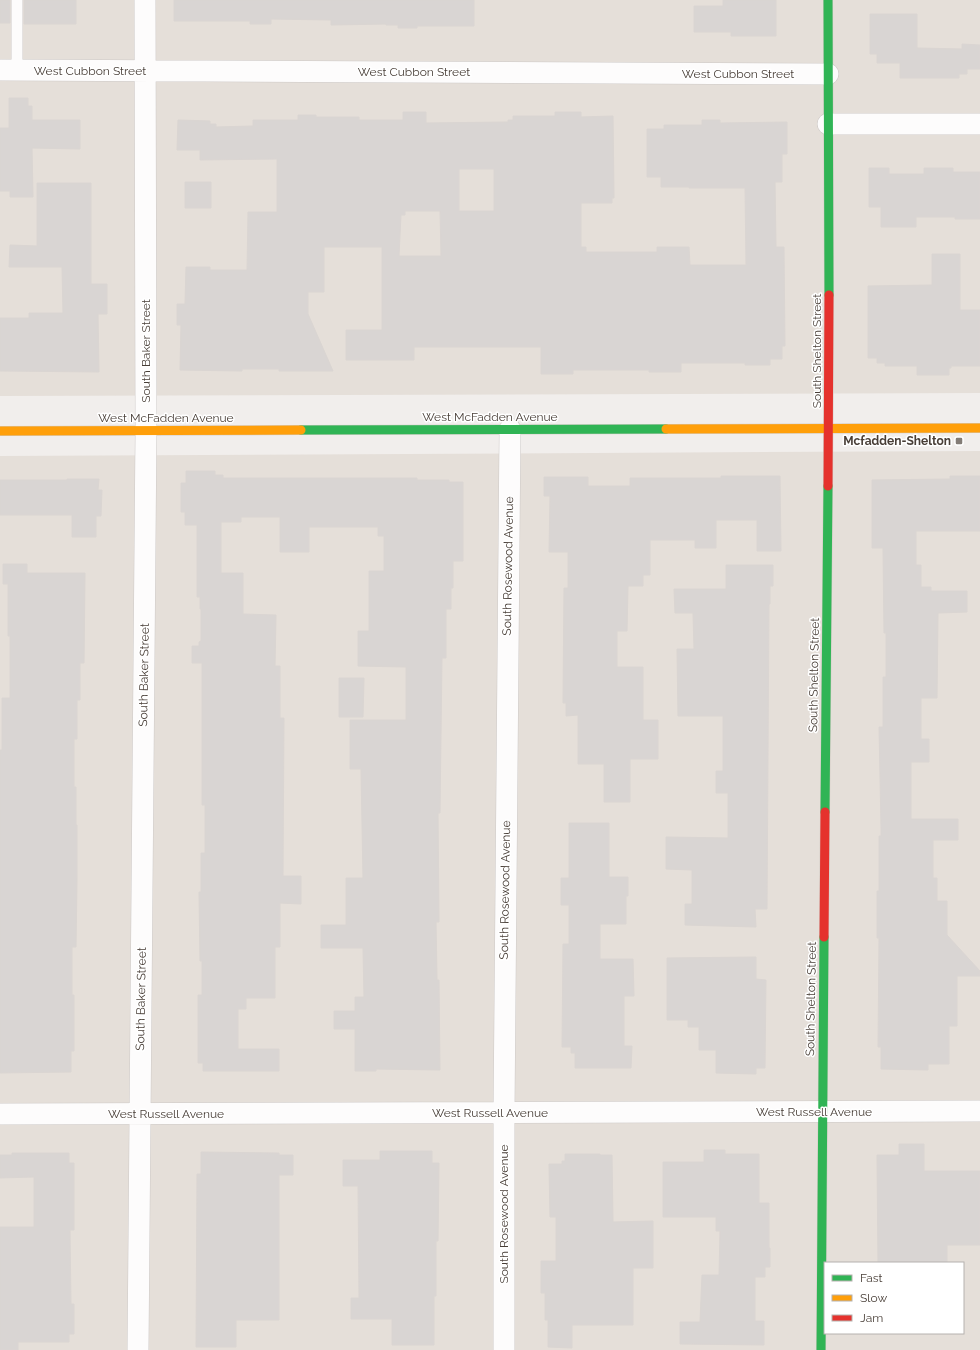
<svg xmlns="http://www.w3.org/2000/svg" width="980" height="1350" font-family="Raleway,sans-serif">
<rect width="100%" height="100%" fill="#f1eeec"/>
<path fill="#e5dfd9" fill-rule="evenodd" d="M 0,0 L 980,0 L 980,393 L 0,396 Z
M 980,451 L 980,1350 L 0,1350 L 0,456 ZM 825,1263 L 963,1263 L 963,1333 L 825,1333 Z"/>
<path fill="#d9d5d3" stroke="#dad5d2" fill-rule="evenodd" d="M 0,0 L 10,0 L 10,23 L 0,23 Z
M 24,0 L 76,0 L 76,24 L 24,24 Z
M 174,0 L 474,0 L 474,26 L 417,26 L 417,28 L 398,28 L 398,25 L 386,25 L 386,24 L 331,25 L 331,20 L 271,19 L 271,24 L 250,24 L 250,21 L 174,21 Z
M 723,0 L 776,0 L 776,36 L 731,36 L 731,32 L 694,32 L 694,6 L 723,6 Z
M 870,14 L 917,14 L 917,48 L 962,49 L 962,44 L 980,45 L 980,69 L 967,69 L 967,74 L 959,74 L 959,78 L 900,78 L 900,63 L 877,63 L 877,54 L 870,54 Z
M 9,98 L 28,98 L 28,106 L 32,106 L 32,120 L 80,120 L 80,149 L 32,148 L 33,197 L 10,197 L 10,191 L 0,191 L 0,128 L 9,128 Z
M 403,112 L 426,112 L 426,123 L 508,122 L 508,120 L 513,120 L 513,116 L 555,116 L 555,112 L 581,112 L 581,117 L 613,116 L 614,198 L 612,198 L 612,203 L 581,203 L 581,247 L 586,247 L 586,252 L 657,252 L 657,247 L 689,247 L 690,265 L 746,265 L 745,188 L 689,188 L 689,187 L 661,187 L 661,177 L 647,177 L 647,129 L 664,129 L 664,125 L 702,125 L 702,120 L 720,120 L 720,123 L 787,122 L 787,154 L 782,154 L 782,182 L 775,182 L 776,247 L 784,247 L 785,346 L 782,346 L 782,359 L 770,359 L 770,365 L 745,365 L 745,363 L 681,363 L 681,372 L 649,372 L 649,370 L 573,370 L 573,374 L 541,374 L 541,347 L 414,347 L 414,360 L 346,360 L 346,330 L 382,330 L 382,247 L 324,247 L 324,292 L 308,292 L 308,314 L 333,371 L 279,371 L 279,369 L 242,369 L 242,371 L 180,370 L 181,325 L 177,325 L 177,304 L 185,304 L 186,267 L 210,267 L 210,270 L 247,270 L 248,212 L 277,212 L 277,159 L 200,160 L 200,150 L 177,150 L 178,120 L 210,121 L 210,124 L 216,124 L 216,127 L 253,126 L 253,120 L 298,120 L 298,115 L 316,115 L 316,117 L 359,117 L 359,120 L 403,120 ZM 459,169 L 494,169 L 494,211 L 459,211 ZM 405,211 L 440,211 L 441,256 L 399,256 L 401,215 L 405,215 Z
M 869,168 L 889,168 L 889,174 L 924,174 L 924,168 L 953,168 L 953,172 L 980,172 L 980,219 L 955,219 L 955,217 L 916,217 L 916,227 L 881,227 L 881,207 L 869,207 Z
M 185,182 L 211,182 L 211,208 L 185,208 Z
M 37,183 L 91,183 L 91,284 L 107,284 L 107,314 L 98,314 L 99,372 L 0,371 L 0,318 L 29,318 L 29,313 L 63,313 L 62,267 L 9,267 L 10,245 L 37,246 Z
M 932,254 L 960,254 L 960,310 L 980,310 L 980,366 L 951,366 L 951,368 L 949,368 L 949,375 L 917,375 L 917,366 L 885,366 L 885,363 L 877,363 L 877,358 L 868,358 L 868,286 L 932,285 Z
M 186,471 L 215,471 L 215,475 L 223,475 L 223,478 L 417,478 L 417,480 L 449,480 L 449,482 L 463,482 L 463,561 L 453,561 L 453,588 L 451,588 L 451,609 L 446,609 L 446,658 L 442,658 L 440,813 L 438,813 L 439,922 L 436,922 L 437,980 L 439,980 L 440,1070 L 376,1069 L 376,1071 L 355,1071 L 355,1029 L 334,1029 L 334,1011 L 355,1011 L 355,997 L 364,997 L 363,948 L 321,948 L 321,925 L 346,925 L 346,878 L 363,878 L 361,769 L 350,769 L 350,720 L 406,720 L 406,667 L 358,666 L 358,631 L 369,631 L 369,571 L 384,571 L 384,536 L 378,536 L 378,527 L 309,527 L 309,552 L 280,552 L 280,517 L 241,517 L 241,522 L 221,522 L 221,573 L 243,573 L 243,614 L 276,615 L 275,666 L 280,666 L 280,718 L 284,718 L 283,876 L 301,876 L 301,904 L 280,903 L 280,947 L 275,947 L 275,998 L 246,998 L 246,1009 L 238,1009 L 238,1049 L 279,1049 L 279,1071 L 203,1071 L 203,1063 L 198,1063 L 198,995 L 202,995 L 202,961 L 200,961 L 199,892 L 201,892 L 201,853 L 205,853 L 205,805 L 202,805 L 202,663 L 192,663 L 192,646 L 199,646 L 199,642 L 201,641 L 201,609 L 200,609 L 200,597 L 197,597 L 197,525 L 185,525 L 185,512 L 181,512 L 181,483 L 186,483 Z
M 721,476 L 780,476 L 781,551 L 757,551 L 757,520 L 716,520 L 716,548 L 695,548 L 695,540 L 650,540 L 650,575 L 643,575 L 643,586 L 628,586 L 627,631 L 617,631 L 617,667 L 643,667 L 643,720 L 658,720 L 658,759 L 630,759 L 630,802 L 604,802 L 604,764 L 578,764 L 578,715 L 566,716 L 566,703 L 563,703 L 564,588 L 568,588 L 568,552 L 549,552 L 550,496 L 544,496 L 544,477 L 588,477 L 588,486 L 630,486 L 630,478 L 721,478 Z
M 950,476 L 980,476 L 980,531 L 916,531 L 916,565 L 921,565 L 921,587 L 931,587 L 931,591 L 967,591 L 967,612 L 938,613 L 937,698 L 921,698 L 921,739 L 929,739 L 929,762 L 911,762 L 911,819 L 958,819 L 958,840 L 933,840 L 933,878 L 937,878 L 937,901 L 947,901 L 947,935 L 980,971 L 980,976 L 957,976 L 957,1026 L 949,1026 L 949,1064 L 928,1064 L 928,1070 L 881,1069 L 881,1047 L 878,1047 L 879,938 L 877,938 L 877,891 L 879,891 L 879,836 L 881,836 L 881,828 L 879,727 L 883,727 L 883,677 L 886,677 L 886,633 L 884,633 L 883,548 L 872,548 L 872,480 L 950,479 Z
M 67,479 L 99,479 L 98,490 L 102,490 L 101,516 L 96,516 L 96,537 L 72,537 L 72,515 L 0,515 L 0,480 L 67,480 Z
M 3,564 L 27,564 L 27,573 L 85,573 L 84,663 L 80,663 L 80,700 L 77,700 L 77,739 L 74,739 L 74,787 L 76,787 L 76,825 L 77,825 L 77,878 L 76,947 L 72,947 L 72,995 L 74,995 L 74,1051 L 71,1051 L 71,1072 L 0,1073 L 0,750 L 2,750 L 2,698 L 10,698 L 10,636 L 8,636 L 8,584 L 3,584 Z
M 726,565 L 773,565 L 773,586 L 770,586 L 770,604 L 769,604 L 767,909 L 755,909 L 756,927 L 685,925 L 685,904 L 692,904 L 692,870 L 666,869 L 666,837 L 728,838 L 728,793 L 716,793 L 716,771 L 723,771 L 723,716 L 678,716 L 677,649 L 694,649 L 693,613 L 675,613 L 674,589 L 726,589 Z
M 339,678 L 364,678 L 363,717 L 339,717 Z
M 569,823 L 609,823 L 609,877 L 628,877 L 628,896 L 626,896 L 626,924 L 600,924 L 600,959 L 633,959 L 634,996 L 624,996 L 624,1046 L 632,1046 L 631,1068 L 575,1068 L 575,1053 L 571,1053 L 571,1047 L 562,1047 L 563,944 L 569,944 L 569,905 L 561,905 L 561,878 L 569,878 Z
M 756,957 L 756,979 L 766,980 L 765,1068 L 756,1068 L 756,1074 L 716,1073 L 716,1050 L 699,1050 L 699,1027 L 688,1027 L 688,1020 L 667,1020 L 667,958 Z
M 899,1144 L 924,1144 L 924,1171 L 980,1171 L 980,1245 L 947,1245 L 947,1263 L 878,1263 L 877,1155 L 899,1155 Z
M 704,1150 L 725,1150 L 725,1154 L 759,1154 L 759,1203 L 769,1203 L 769,1248 L 770,1248 L 770,1267 L 765,1267 L 765,1277 L 755,1277 L 755,1321 L 764,1321 L 764,1345 L 680,1344 L 680,1322 L 700,1322 L 702,1275 L 719,1275 L 720,1231 L 716,1231 L 716,1217 L 663,1217 L 663,1162 L 704,1162 Z
M 380,1151 L 432,1151 L 432,1163 L 439,1163 L 438,1241 L 436,1241 L 436,1296 L 434,1296 L 434,1345 L 392,1345 L 392,1319 L 351,1319 L 351,1298 L 359,1298 L 358,1186 L 343,1186 L 343,1160 L 380,1160 Z
M 201,1152 L 279,1153 L 279,1155 L 293,1155 L 293,1175 L 279,1175 L 279,1320 L 236,1320 L 236,1347 L 196,1347 L 197,1174 L 201,1174 Z
M 12,1153 L 69,1153 L 69,1163 L 74,1163 L 74,1230 L 70,1230 L 71,1304 L 74,1304 L 74,1334 L 69,1334 L 69,1342 L 18,1342 L 18,1350 L 0,1350 L 0,1227 L 34,1227 L 34,1177 L 0,1178 L 0,1155 L 12,1155 Z
M 565,1154 L 600,1154 L 600,1155 L 612,1155 L 613,1222 L 653,1221 L 653,1268 L 633,1268 L 633,1325 L 572,1325 L 572,1348 L 548,1347 L 548,1320 L 545,1320 L 545,1293 L 541,1293 L 541,1261 L 556,1261 L 556,1217 L 550,1217 L 549,1164 L 562,1164 L 562,1161 L 565,1161 Z"/>
<g fill="none" stroke-linecap="round" stroke-linejoin="round">
<g stroke="#cdc9c7" stroke-width="12">
<path id="lane" d="M 17,0 L 17,70"/>
</g>
<g stroke="#cdc9c7" stroke-width="22">
<path id="street" d="M 0,70 L 828,74
M 828,124 L 980,124
M 0,1114 L 980,1111
M 138,1350 L 146,430 L 145,0
M 504,1350 L 504,1113 L 510,429"/>
</g>
<g stroke="#d2cbc4" stroke-width="10">
<path id="fast" d="M 828,0 L 829,295
M 301,430 L 666,429
M 825,812 L 828,486
M 821,1350 L 824,937"/>
</g>
<g stroke="#d2cbc4" stroke-width="10">
<path id="slow" d="M 666,429 L 980,428
M 0,431 L 301,430"/>
</g>
<g stroke="#d2cbc4" stroke-width="10">
<path id="jam" d="M 828,486 L 829,295
M 824,937 L 825,812"/>
</g>
<use href="#lane" stroke="#fdfcfc" stroke-width="11"/>
<use href="#street" stroke="#fdfcfc" stroke-width="21"/>
<use href="#fast" stroke="#30b455" stroke-width="9"/>
<use href="#slow" stroke="#ff9f0a" stroke-width="9"/>
<use href="#jam" stroke="#e5322d" stroke-width="9"/>
</g>
<rect fill="#837c76" stroke="#fff" stroke-width="1.5" x="955" y="437" width="8" height="8" rx="2"/>
<g text-anchor="middle" dominant-baseline="central" stroke-width="3" stroke-linejoin="round" paint-order="stroke">
<g font-size="12" fill="#483e37" stroke="#fff">
<text x="90" y="71">West Cubbon Street</text>
<text x="414" y="72">West Cubbon Street</text>
<text x="738" y="74">West Cubbon Street</text>
<text transform="translate(146 351) rotate(-90)">South Baker Street</text>
<text transform="translate(817 351) rotate(-90)">South Shelton Street</text>
<text x="490" y="417">West McFadden Avenue</text>
<text x="166" y="418">West McFadden Avenue</text>
<text transform="translate(508 566) rotate(-89)">South Rosewood Avenue</text>
<text transform="translate(144 675) rotate(-89)">South Baker Street</text>
<text transform="translate(814 675) rotate(-89)">South Shelton Street</text>
<text transform="translate(505 890) rotate(-89)">South Rosewood Avenue</text>
<text transform="translate(141 999) rotate(-89)">South Baker Street</text>
<text transform="translate(811 999) rotate(-89)">South Shelton Street</text>
<text x="814" y="1112">West Russell Avenue</text>
<text x="490" y="1113">West Russell Avenue</text>
<text x="166" y="1114">West Russell Avenue</text>
<text transform="translate(504 1214) rotate(-90)">South Rosewood Avenue</text>
</g>
<g font-size="12" font-weight="bold" fill="#483e37" stroke="#fff" text-anchor="end">
<text x="951" y="441">Mcfadden-Shelton</text>
</g>
</g>
<rect x="824" y="1262" width="140" height="72" fill="#ffffff" stroke="#b6b2af"/>
<rect x="832" y="1275" width="20" height="6" fill="#30b455" stroke="#b6b2af"/>
<text x="860" y="1282" font-size="12" fill="#483e37">Fast</text>
<rect x="832" y="1295" width="20" height="6" fill="#ff9f0a" stroke="#b6b2af"/>
<text x="860" y="1302" font-size="12" fill="#483e37">Slow</text>
<rect x="832" y="1315" width="20" height="6" fill="#e5322d" stroke="#b6b2af"/>
<text x="860" y="1322" font-size="12" fill="#483e37">Jam</text>
</svg>
